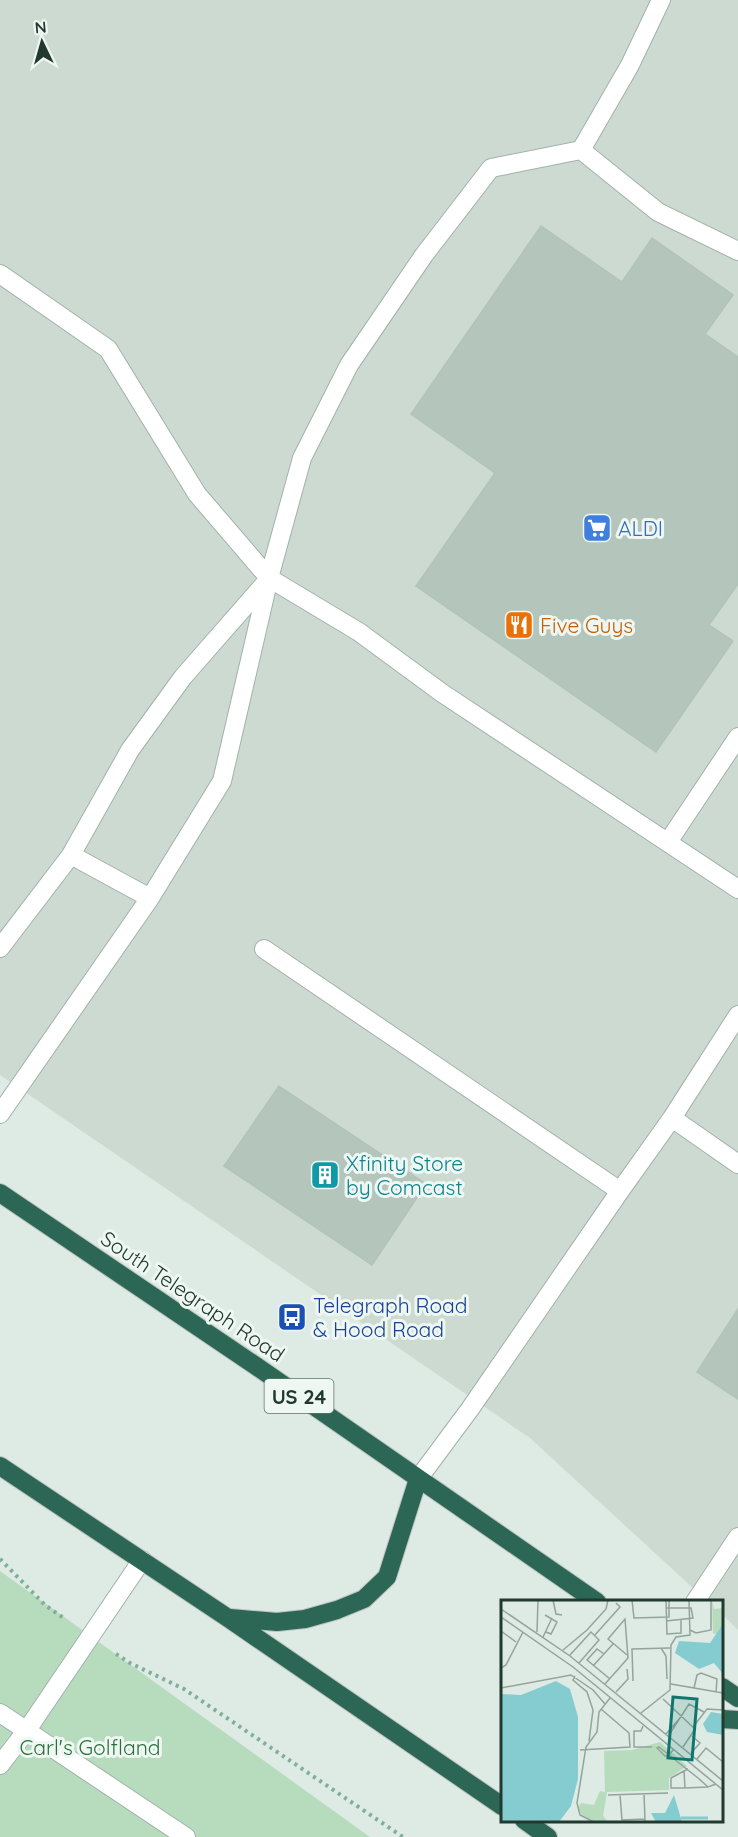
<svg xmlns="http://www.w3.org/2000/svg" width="738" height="1837" font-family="Quicksand,sans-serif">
<rect width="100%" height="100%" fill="#deeae4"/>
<path fill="#cddad2" d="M 0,0 L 738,0 L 738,1630 L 722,1614 L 722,1602 L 707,1601 L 530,1438 L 0,1075 Z"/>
<path fill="#b7dcbd" d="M 0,1571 L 370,1837 L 0,1837 Z"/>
<path fill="#b4c5bc" stroke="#b1c3ba" stroke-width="1.5" d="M 541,226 L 622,282 L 652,238 L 733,295 L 705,334 L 738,357 L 738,584 L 709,625 L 733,641 L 656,752 L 416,586 L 495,473 L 411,414 Z
M 279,1086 L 426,1184 L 372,1265 L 224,1166 Z
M 738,1309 L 738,1399 L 697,1372 Z"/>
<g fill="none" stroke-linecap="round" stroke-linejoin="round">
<g stroke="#a1b2aa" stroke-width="20">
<path id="minor" d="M 581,150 L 630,65 L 661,0
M 0,274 L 108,349 L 197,494 L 269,578 L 359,632 L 442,693 L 738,889
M 668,842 L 738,737
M 71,855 L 150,898
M 0,948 L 71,855 L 130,750 L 183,677 L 268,580
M 264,949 L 620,1191
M 0,1114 L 150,898 L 222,781 L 269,578 L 302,458 L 349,365 L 424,255 L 491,168 L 581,150 L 658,212 L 738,251
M 672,1118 L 738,1164
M 418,1479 L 470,1409 L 620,1191 L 672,1118 L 738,1015
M 695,1602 L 738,1537
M 0,1713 L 186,1837
M 0,1765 L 27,1730 L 142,1560"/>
</g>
<g stroke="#bcc4c1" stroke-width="20">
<path id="highway" d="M 0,1193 L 256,1366 L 597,1602
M 0,1466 L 228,1618 L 502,1806
M 230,1618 L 277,1622 L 305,1619 L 337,1610 L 364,1599 L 387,1577 L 418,1479
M 722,1687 L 738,1698
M 722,1719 L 738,1720
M 524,1820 L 548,1837"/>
</g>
<path stroke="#7fae9a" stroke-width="4" stroke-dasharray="3 4.5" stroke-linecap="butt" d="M 0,1559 L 45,1605 L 65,1619
M 116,1654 L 130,1663 L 184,1689 L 403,1837"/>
<use href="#minor" stroke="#fff" stroke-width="18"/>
<use href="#highway" stroke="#2c6654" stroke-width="18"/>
</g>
<defs>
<g id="supermarket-square" transform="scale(1.5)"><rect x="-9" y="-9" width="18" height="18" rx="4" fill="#3f7fe0" stroke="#eff7f2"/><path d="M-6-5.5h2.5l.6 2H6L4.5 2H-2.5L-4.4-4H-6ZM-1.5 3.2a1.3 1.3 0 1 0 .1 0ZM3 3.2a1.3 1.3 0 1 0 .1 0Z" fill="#fff"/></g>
<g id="restaurant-square" transform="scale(1.5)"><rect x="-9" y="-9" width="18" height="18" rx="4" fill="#e8710a" stroke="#eff7f2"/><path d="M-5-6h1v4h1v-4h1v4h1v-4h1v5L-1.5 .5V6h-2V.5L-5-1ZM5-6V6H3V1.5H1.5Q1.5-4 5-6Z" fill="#fff"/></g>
<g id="building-square" transform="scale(1.5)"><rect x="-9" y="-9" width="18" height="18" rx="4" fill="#0f9aa8" stroke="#eff7f2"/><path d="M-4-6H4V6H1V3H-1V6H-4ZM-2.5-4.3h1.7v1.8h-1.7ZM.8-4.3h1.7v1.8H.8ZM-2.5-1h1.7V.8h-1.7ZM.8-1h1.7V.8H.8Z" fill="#fff"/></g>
<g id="bus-square" transform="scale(1.5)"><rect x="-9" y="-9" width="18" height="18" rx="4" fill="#1a4fb4" stroke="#eff7f2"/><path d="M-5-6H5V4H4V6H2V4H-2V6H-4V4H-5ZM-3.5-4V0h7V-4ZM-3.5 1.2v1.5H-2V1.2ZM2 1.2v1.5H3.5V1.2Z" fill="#fff"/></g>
</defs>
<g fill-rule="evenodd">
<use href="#supermarket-square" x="597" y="528"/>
<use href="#restaurant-square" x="519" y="625"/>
<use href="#building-square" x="325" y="1175"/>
<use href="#bus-square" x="292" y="1317"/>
</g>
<g text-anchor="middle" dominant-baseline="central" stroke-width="6" stroke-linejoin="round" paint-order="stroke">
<rect fill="#eff7f2" stroke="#5e736a" stroke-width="1.5" x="264.5" y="1379" width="69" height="34" rx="4.5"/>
<g font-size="20" font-weight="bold" fill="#203a30">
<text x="299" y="1396">US 24</text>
</g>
<g font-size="21" fill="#366cbe" stroke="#eff7f2" text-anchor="start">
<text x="618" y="528">ALDI</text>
</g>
<g font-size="21" fill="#c56008" stroke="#eff7f2" text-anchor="start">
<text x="540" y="625">Five Guys</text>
</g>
<g font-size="21" fill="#0d838f" stroke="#eff7f2" text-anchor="start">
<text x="346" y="1163">Xfinity Store<tspan x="346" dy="24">by Comcast</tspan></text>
</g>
<g font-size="21" fill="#203a30" stroke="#eff7f2">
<text transform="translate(193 1296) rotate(34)">South Telegraph Road</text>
</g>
<g font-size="21" fill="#164399" stroke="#eff7f2" text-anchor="start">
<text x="313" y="1305">Telegraph Road<tspan x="313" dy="24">&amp; Hood Road</tspan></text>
</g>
<g font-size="21" fill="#2a703e" stroke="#eff7f2">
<text x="90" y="1747">Carl's Golfland</text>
</g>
</g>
<g transform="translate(501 1600)">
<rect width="222" height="222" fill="#deeae4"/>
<path d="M 211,0 L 213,9 L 222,8 L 222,33 L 212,34 ZM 159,142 L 186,166 L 168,178 L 168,190 L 106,192 L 102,216 L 107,222 L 95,222 L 81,215 L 77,208 L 80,203 L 93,205 L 99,191 L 104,192 L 103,151 L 131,150 Z" fill="#b7dcbd"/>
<path d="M 222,24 L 222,74 L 213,63 L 198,69 L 174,53 L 178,41 L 209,43 ZM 55,81 L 69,89 L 77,117 L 77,179 L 70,206 L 58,222 L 0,221 L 0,94 L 20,95 ZM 210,112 L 222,114 L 222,135 L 206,132 L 202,124 ZM 173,195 L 181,222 L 155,222 L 150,213 L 164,213 Z" fill="#85ccd0"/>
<path fill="none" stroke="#85ccd0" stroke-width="3" d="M 180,218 L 207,218"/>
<path fill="none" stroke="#92a49c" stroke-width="1.5" d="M 52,0 L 55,14 L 61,15M 131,0 L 133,18 L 168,17 L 168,0M 165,0 L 166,34 L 180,33 L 180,20M 165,8 L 190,8 L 192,18 L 165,21M 0,9 L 69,56 L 222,181M 44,15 L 56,22 L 50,34 L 45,32M 0,17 L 72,67 L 222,190M 189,30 L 195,33 L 210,30 L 210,0M 0,31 L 15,42M 36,32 L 37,0M 93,36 L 119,7 L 115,3M 42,37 L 51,18M 160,48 L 165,56 L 166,79M 62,50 L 86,30 L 105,9 L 107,0M 103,54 L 96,49 L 86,60 L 109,79M 69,55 L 90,32 L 98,40 L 78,63M 92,66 L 112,44M 0,68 L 5,65 L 22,32M 74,76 L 72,80 L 86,92 L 92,110 L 88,141M 132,81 L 131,49 L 169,48M 104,84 L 127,58 L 124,19 L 107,39 L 126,55M 170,84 L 222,93M 0,88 L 70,75 L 92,90 L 104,104M 193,88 L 196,75 L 200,73 L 216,79 L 215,92M 115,92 L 127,79 L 126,69M 162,99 L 194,129 L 182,147M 140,113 L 169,90 L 170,45 L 175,37 L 189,35 L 188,0M 142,126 L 140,131 L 133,131 L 133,147 L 151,147M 192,127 L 206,109 L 222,110M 165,134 L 179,118M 168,135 L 188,104 L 203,112M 79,150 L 129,147 L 128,133 L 100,109M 172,150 L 168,155 L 167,156 L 164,156 L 156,148 L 158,147 L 168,155 L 197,178 L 207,187 L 215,184M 190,153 L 199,143 L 191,136M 196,159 L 205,148 L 222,162M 187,169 L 183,171 L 184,188 L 207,187M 183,171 L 170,178 L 170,188 L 184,188M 143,194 L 144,221M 107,195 L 167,193M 119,195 L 121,220 L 144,219M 93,222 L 79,215 L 76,203 L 85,147 L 96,132 L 98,112 L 109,98"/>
<path fill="#0f766e" fill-opacity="0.15" stroke="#0f766e" stroke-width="3" d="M 172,97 L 196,99 L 191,160 L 167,158 Z"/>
<rect width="222" height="222" fill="none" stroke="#203a30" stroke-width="3"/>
</g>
<g transform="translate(42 42) rotate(355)" stroke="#eff7f2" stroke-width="4.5" paint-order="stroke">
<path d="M0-4.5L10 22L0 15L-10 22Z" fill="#203a30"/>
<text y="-9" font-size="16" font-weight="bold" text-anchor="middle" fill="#203a30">N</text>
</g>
</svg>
